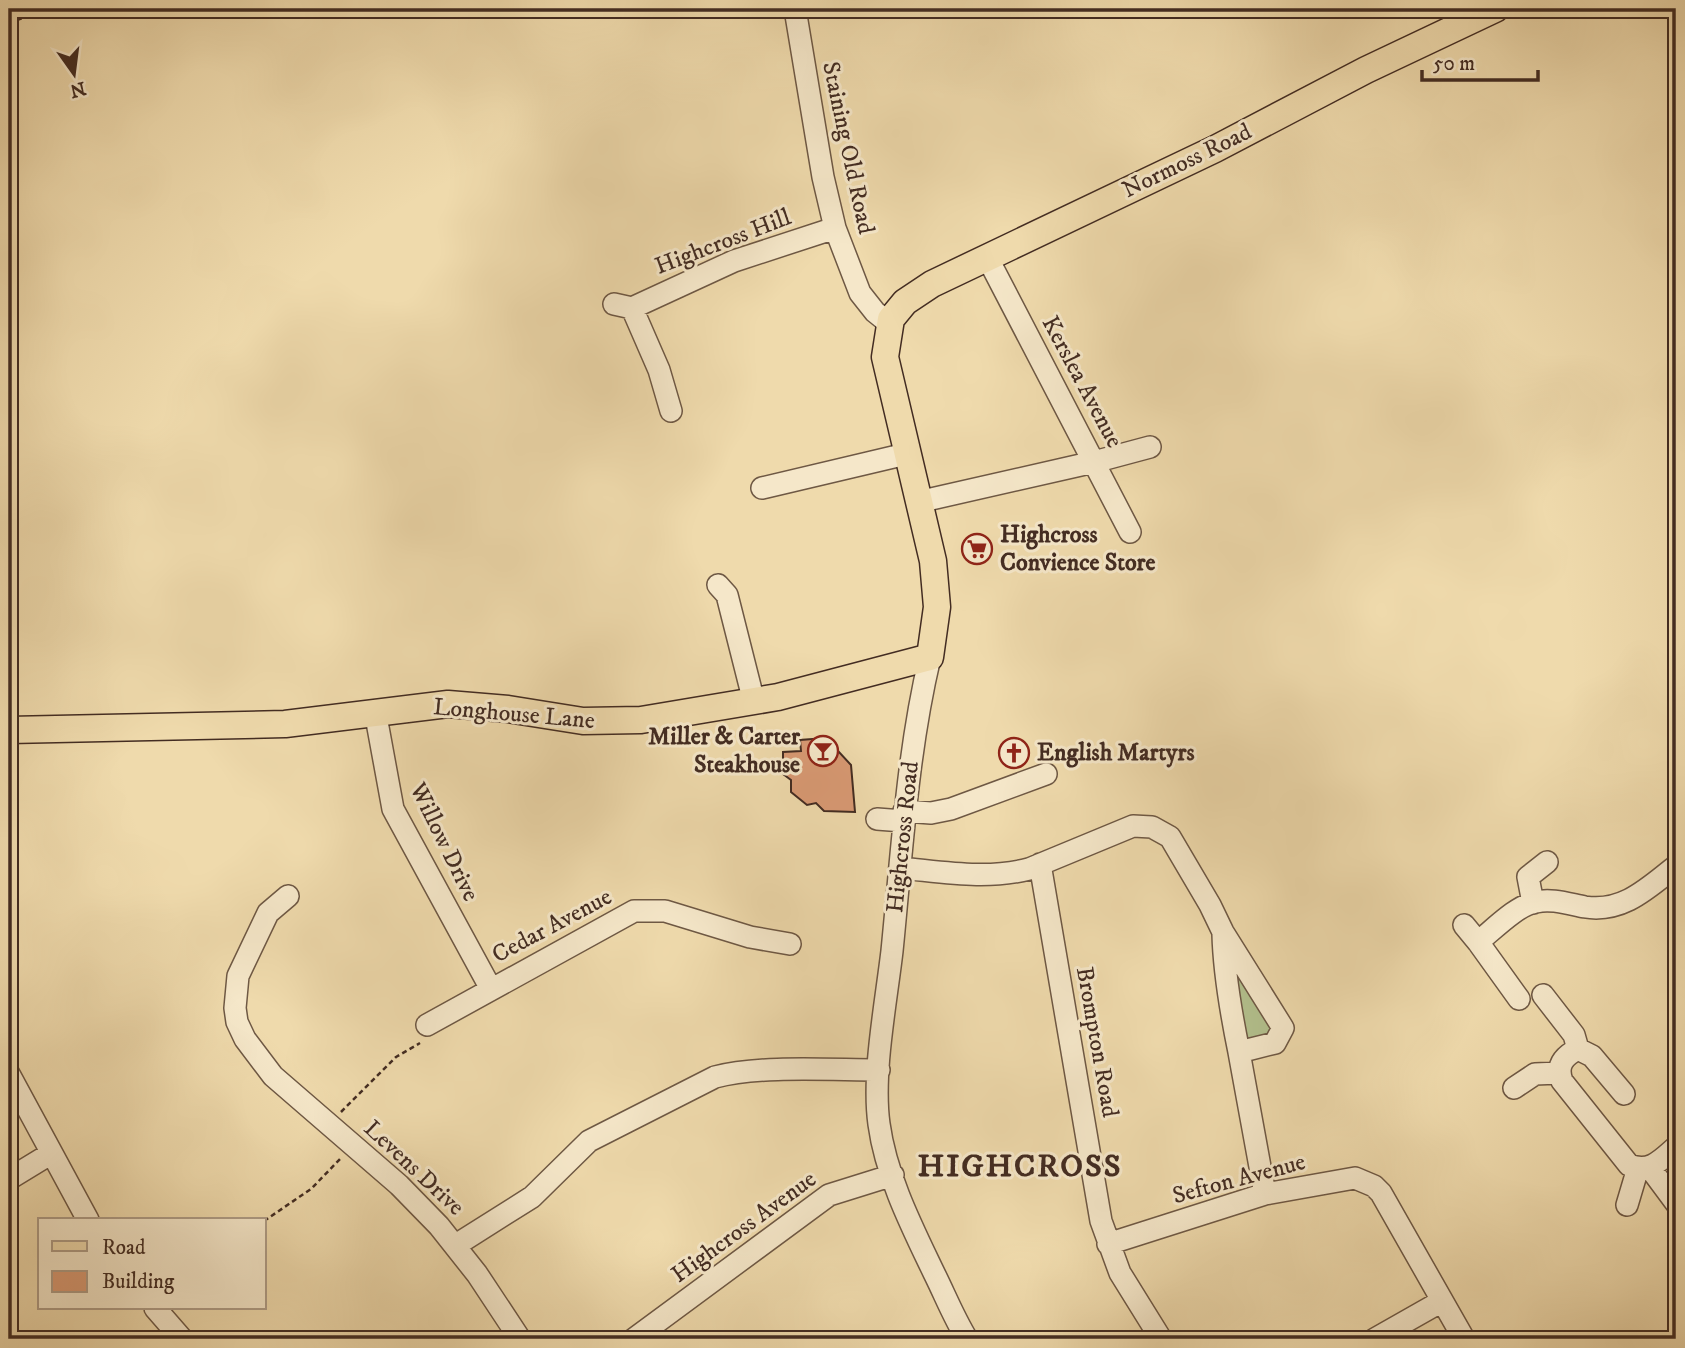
<svg xmlns="http://www.w3.org/2000/svg" width="1685" height="1348" font-family="'IM FELL DW Pica',serif">
<rect width="100%" height="100%" fill="#efdaac"/>
<filter id="stains"><feTurbulence type="fractalNoise" baseFrequency=".00286" numOctaves="4"/><feColorMatrix values="0 0 0 0 .2 0 0 0 0 .09 0 0 0 0 .02 0 0 0 .5 -.17"/></filter>
<radialGradient id="worn" r=".72"><stop offset=".6" stop-color="#630" stop-opacity="0"/><stop offset="1" stop-color="#630" stop-opacity=".3"/></radialGradient>
<path fill="#b3c18e" stroke="#7b7658" stroke-width="2" d="M 1223,932 L 1283,1028 L 1239,1052 Z"/>
<path fill="#d99a74" stroke="#432c22" stroke-width="2" d="M 826,738 L 851,765 L 855,812 L 824,811 L 816,803 L 807,805 L 791,792 L 791,780 L 783,774 L 783,752 L 801,751 L 800,740 Z"/>
<g fill="none" stroke-linecap="round" stroke-linejoin="round">
<g stroke="#6e5844" stroke-width="24">
<path id="minor" d="M 795,9 L 823,177 L 835,228 L 860,293 L 875,312 L 890,324
M 987,257 L 1130,532
M 614,304 L 632,308 L 734,261 L 835,228
M 632,308 L 659,370 L 671,411
M 762,488 L 906,454
M 918,502 L 1094,462 L 1150,447
M 718,585 L 727,595 L 754,702
M 930,657 C 907,754 902,852 892,951 C 886,1003 872,1074 879,1124 C 886,1176 912,1227 934,1273 C 945,1295 954,1318 967,1339
M 375,711 L 393,809 L 491,989
M 904,811 L 931,813 L 951,809 L 1046,774
M 877,819 L 903,821
M 1040,864 L 1101,1221 L 1120,1273 L 1161,1339
M 900,868 C 944,872 986,880 1029,869 L 1133,826 L 1152,827 L 1170,837 L 1210,905 L 1223,932 L 1283,1028 L 1275,1043 L 1239,1052 L 1265,1194
M 288,896 L 268,913 L 238,976 L 235,1008 L 237,1022 L 245,1039 L 273,1076 L 399,1185 L 439,1226 L 477,1274 L 520,1339
M 1533,903 L 1528,877 L 1547,862
M 1464,925 L 1478,942
M 1223,934 C 1224,974 1231,1013 1239,1052
M 1543,995 L 1574,1035 L 1578,1049 L 1592,1056 L 1624,1094
M 1519,999 L 1478,942 C 1493,930 1517,905 1536,902 C 1551,898 1569,904 1585,907 C 1623,913 1648,888 1676,866
M 427,1025 L 634,911 L 665,911 L 750,937 L 790,944
M 1578,1049 C 1564,1056 1556,1065 1562,1081 L 1629,1165 C 1650,1173 1660,1161 1676,1147
M 9,1074 L 88,1220
M 1514,1088 L 1535,1074 L 1559,1073
M 1650,1168 L 1676,1203
M 9,1179 L 50,1154
M 1627,1205 L 1638,1168
M 1108,1244 L 1265,1194 L 1355,1178 L 1374,1186 L 1381,1193 L 1464,1339
M 456,1245 L 532,1197 L 589,1141 L 715,1077 C 761,1065 831,1070 879,1070
M 155,1308 L 182,1339
M 634,1339 L 829,1195 L 893,1175
M 1375,1339 L 1442,1301"/>
</g>
<g stroke="#432c22" stroke-width="29">
<path id="major" d="M 9,730 L 285,724 L 448,704 L 508,709 L 583,721 L 641,720 L 778,697 L 930,657 L 937,607 L 933,561 L 885,357 L 891,319 L 905,302 L 932,284 L 1215,149 L 1366,70 L 1495,9"/>
</g>
<path stroke="#432c22" stroke-width="2.5" stroke-dasharray="5 3.5" stroke-linecap="butt" d="M 9,23 L 48,9
M 341,1112 L 396,1057 L 420,1043
M 264,1221 L 311,1189 L 341,1158"/>
<use href="#minor" stroke="#f5e7c9" stroke-width="21"/>
<use href="#major" stroke="#efdaac" stroke-width="26"/>
</g>
<defs>
<g id="supermarket-ring" transform="scale(1.575)"><circle r="9.5" fill="#f5e7c9" stroke="#8f2418" stroke-width="1.5"/><path d="M-6-5.5h2.5l.6 2H6L4.5 2H-2.5L-4.4-4H-6ZM-1.5 3.2a1.3 1.3 0 1 0 .1 0ZM3 3.2a1.3 1.3 0 1 0 .1 0Z" fill="#8f2418"/></g>
<g id="bar-ring" transform="scale(1.575)"><circle r="9.5" fill="#f5e7c9" stroke="#8f2418" stroke-width="1.5"/><path d="M-6-5H6L.8 .8V4.5H3.5V6h-7V4.5H-.8V.8Z" fill="#8f2418"/></g>
<g id="church-ring" transform="scale(1.575)"><circle r="9.5" fill="#f5e7c9" stroke="#8f2418" stroke-width="1.5"/><path d="M-1.2-6h2.4v3.5h3.3v2.4h-3.3V6h-2.4V-.1h-3.3v-2.4h3.3Z" fill="#8f2418"/></g>
</defs>
<g fill-rule="evenodd">
<use href="#supermarket-ring" x="977" y="549"/>
<use href="#bar-ring" x="823" y="751"/>
<use href="#church-ring" x="1014" y="753"/>
</g>
<g text-anchor="middle" dominant-baseline="central" stroke-width="6" stroke-linejoin="round" paint-order="stroke">
<g font-size="24" fill="#432c22" stroke="#f5e7c9">
<text transform="translate(848 148) rotate(78)">Staining Old Road</text>
<text transform="translate(1187 161) rotate(-26)">Normoss Road</text>
<text transform="translate(723 242) rotate(-21)">Highcross Hill</text>
<text transform="translate(1082 382) rotate(62)">Kerslea Avenue</text>
<text transform="translate(514 714) rotate(5)">Longhouse Lane</text>
<text transform="translate(903 837) rotate(-84)">Highcross Road</text>
<text transform="translate(444 842) rotate(64)">Willow Drive</text>
<text transform="translate(552 926) rotate(-28)">Cedar Avenue</text>
<text transform="translate(1097 1042) rotate(80)">Brompton Road</text>
<text transform="translate(414 1168) rotate(43)">Levens Drive</text>
<text transform="translate(1239 1179) rotate(-15)">Sefton Avenue</text>
<text transform="translate(744 1227) rotate(-36)">Highcross Avenue</text>
</g>
<g font-size="24" font-weight="bold" fill="#432c22" stroke="#f5e7c9" text-anchor="start">
<text x="1000" y="535">Highcross<tspan x="1000" dy="28">Convience Store</tspan></text>
<text x="800" y="737" text-anchor="end">Miller &amp; Carter<tspan x="800" dy="28">Steakhouse</tspan></text>
<text x="1037" y="753">English Martyrs</text>
</g>
<g font-size="32" font-weight="bold" letter-spacing="2" fill="#432c22" stroke="#f5e7c9">
<text x="1020" y="1167">HIGHCROSS</text>
</g>
</g>
<rect width="1685" height="1348" fill="none" stroke="#efdaac" stroke-width="35"/>
<rect x="10" y="10" width="1664" height="1327" fill="none" stroke="#432c22" stroke-width="3.5"/>
<rect x="18" y="18" width="1650" height="1313" fill="none" stroke="#432c22" stroke-width="2"/>
<rect x="38" y="1218" width="228" height="91" fill="#f5e7c9" stroke="#ae9c86" stroke-width="2"/>
<rect x="52" y="1241" width="35" height="10" fill="#efdaac" stroke="#ae9c86" stroke-width="2"/>
<text x="102" y="1254" font-size="21" fill="#432c22">Road</text>
<rect x="52" y="1271" width="35" height="21" fill="#d99a74" stroke="#ae9c86" stroke-width="2"/>
<text x="102" y="1288" font-size="21" fill="#432c22">Building</text>
<g transform="translate(74 74) rotate(166)" stroke="#f5e7c9" stroke-width="5" paint-order="stroke">
<path d="M0-5L12 26L0 18L-12 26Z" fill="#432c22"/>
<text y="-10" font-size="19" font-weight="bold" text-anchor="middle" fill="#432c22">N</text>
</g>
<path d="M1422 70v10h116v-10" fill="none" stroke="#432c22" stroke-width="3.5"/>
<text x="1433" y="70" font-size="21" fill="#432c22" stroke="#f5e7c9" stroke-width="5" paint-order="stroke">50 m</text>
<rect width="100%" height="100%" filter="url(#stains)"/>
<rect width="100%" height="100%" fill="url(#worn)"/>
</svg>
